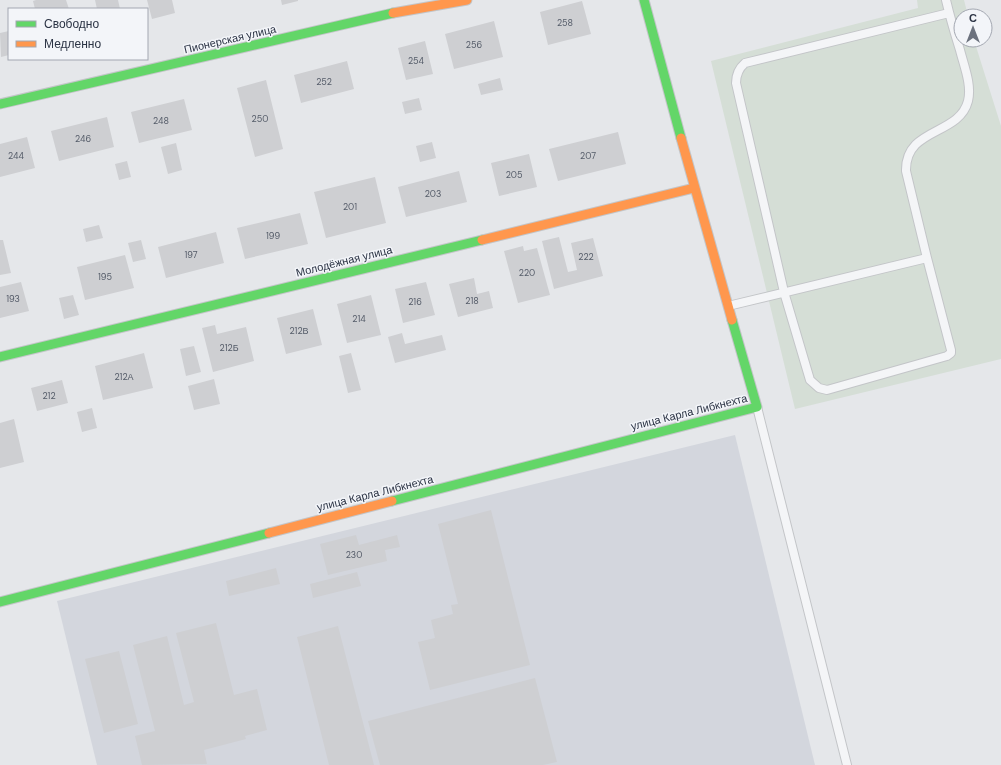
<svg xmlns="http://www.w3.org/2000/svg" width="1001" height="765" font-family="'DM Sans',sans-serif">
<rect width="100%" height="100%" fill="#e5e7ea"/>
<path fill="#d3d6dd" d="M 735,435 L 815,765 L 97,765 L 57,601 Z"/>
<path fill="#d5ded6" d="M 917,0 L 964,0 L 968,16 L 961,16 L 961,40 L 974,40 L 1001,126 L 1001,359 L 795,409 L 711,61 L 918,8 Z"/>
<path fill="#cecfd2" d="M 36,0 L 66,0 L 69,9 L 35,9 L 33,1 Z
M 95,0 L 118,0 L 120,9 L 97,9 Z
M 147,0 L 172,0 L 175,13 L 152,19 Z
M 281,0 L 298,0 L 298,1 L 282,5 Z
M 582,1 L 591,34 L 548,45 L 540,12 Z
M 494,21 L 503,57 L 454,69 L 445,34 Z
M 9,31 L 9,55 L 1,57 L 0,33 Z
M 425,41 L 433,74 L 406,80 L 398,48 Z
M 347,61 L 354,89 L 301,103 L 294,75 Z
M 500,78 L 503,90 L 481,95 L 478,84 Z
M 266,80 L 283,149 L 255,157 L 237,88 Z
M 419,98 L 422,110 L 405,114 L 402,102 Z
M 184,99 L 192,130 L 139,143 L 131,112 Z
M 107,117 L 114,147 L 59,161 L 51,131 Z
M 618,132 L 626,164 L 558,181 L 549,149 Z
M 27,137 L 35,168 L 0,177 L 0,144 Z
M 432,142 L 436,158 L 420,162 L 416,146 Z
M 176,143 L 182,170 L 168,174 L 161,147 Z
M 529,154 L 537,187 L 499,196 L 491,163 Z
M 127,161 L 131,177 L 119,180 L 115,164 Z
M 459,171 L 467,202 L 406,217 L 398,187 Z
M 375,177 L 386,223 L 326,238 L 314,192 Z
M 300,213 L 308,244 L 245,259 L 237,228 Z
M 99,225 L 103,238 L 86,242 L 83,229 Z
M 216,232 L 224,263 L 166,278 L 158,247 Z
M 559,237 L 568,272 L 577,270 L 571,243 L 593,238 L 603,276 L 554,289 L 542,241 Z
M 0,240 L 3,240 L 11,273 L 0,275 Z
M 141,240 L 146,259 L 133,262 L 128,243 Z
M 523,246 L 524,251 L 537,248 L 550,295 L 518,303 L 504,251 Z
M 125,255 L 134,288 L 85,300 L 77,267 Z
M 474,278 L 477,294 L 489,291 L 493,308 L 458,317 L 449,284 Z
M 21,282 L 29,311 L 0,318 L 0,287 Z
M 426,282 L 435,315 L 403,323 L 395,289 Z
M 73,295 L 79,315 L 64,319 L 59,298 Z
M 371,295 L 381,335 L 347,343 L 337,304 Z
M 313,309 L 322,345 L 286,354 L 277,318 Z
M 215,325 L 217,334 L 246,327 L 254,361 L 213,372 L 202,328 Z
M 402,333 L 405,344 L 442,335 L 446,350 L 395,363 L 388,337 Z
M 194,346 L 201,372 L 186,376 L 180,349 Z
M 144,353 L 153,388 L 103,400 L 95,366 Z
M 351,353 L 361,390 L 348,393 L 339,356 Z
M 214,379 L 220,404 L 194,410 L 188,386 Z
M 62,380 L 68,403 L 37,411 L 31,388 Z
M 92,408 L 97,428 L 82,432 L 77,412 Z
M 14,419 L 24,462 L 0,468 L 0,423 Z
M 491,510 L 530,665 L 430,690 L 418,642 L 435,638 L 431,620 L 453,614 L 451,605 L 458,604 L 438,524 Z
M 356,535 L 359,545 L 397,535 L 400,547 L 385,550 L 387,561 L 328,575 L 320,544 Z
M 276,568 L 280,584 L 229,596 L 226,581 Z
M 357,572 L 361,586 L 313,598 L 310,584 Z
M 216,623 L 234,695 L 257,689 L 267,730 L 245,736 L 246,739 L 204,750 L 207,764 L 142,765 L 135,736 L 155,731 L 133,645 L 167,636 L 184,705 L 194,702 L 176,633 Z
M 338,626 L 374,765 L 329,765 L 297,637 Z
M 119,651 L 138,724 L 104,733 L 85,659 Z
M 535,678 L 557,762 L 543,765 L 380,765 L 368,721 Z"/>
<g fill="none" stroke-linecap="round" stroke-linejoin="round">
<g stroke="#c3c5c8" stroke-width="10">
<path id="lane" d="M 946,0 C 950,17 955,34 960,50 C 964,66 972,85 968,101 C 959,136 905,127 906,171 L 927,258 L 951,350 L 951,353 L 947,356 L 827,390 L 819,388 L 810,380 L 784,292 L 736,83 C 736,75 738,69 745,63 L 949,13
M 728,306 L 927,258
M 757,407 L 847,765"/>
</g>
<g stroke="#c3c5c8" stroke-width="11">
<path id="fast" d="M 644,0 L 681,138
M 0,104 L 393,13
M 0,357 L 482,240
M 392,501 L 757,407 L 732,320
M 0,602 L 269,533"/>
</g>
<g stroke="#c3c5c8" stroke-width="11">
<path id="slow" d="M 393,13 L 467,0
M 681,138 L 732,320
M 482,240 L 694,188
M 269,533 L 392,501"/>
</g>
<use href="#lane" stroke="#f4f5f7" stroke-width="8"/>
<use href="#fast" stroke="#63d668" stroke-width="9"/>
<use href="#slow" stroke="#ff974d" stroke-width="9"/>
</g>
<g text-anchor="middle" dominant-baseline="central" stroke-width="3" stroke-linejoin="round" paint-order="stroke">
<g font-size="9" fill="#545b68">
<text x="565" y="23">258</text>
<text x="474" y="45">256</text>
<text x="416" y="61">254</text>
<text x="324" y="82">252</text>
<text x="260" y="119">250</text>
<text x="161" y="121">248</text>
<text x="83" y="139">246</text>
<text x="16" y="156">244</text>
<text x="588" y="156">207</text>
<text x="514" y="175">205</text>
<text x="433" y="194">203</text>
<text x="350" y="207">201</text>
<text x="273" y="236">199</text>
<text x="191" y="255">197</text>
<text x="586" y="257">222</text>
<text x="527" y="273">220</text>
<text x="105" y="277">195</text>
<text x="13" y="299">193</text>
<text x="472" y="301">218</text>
<text x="415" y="302">216</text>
<text x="359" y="319">214</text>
<text x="299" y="331">212В</text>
<text x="229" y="348">212Б</text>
<text x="124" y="377">212А</text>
<text x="49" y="396">212</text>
<text x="354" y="555">230</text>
</g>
<g font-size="11" fill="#2b3344" stroke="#f3f5f9">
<text transform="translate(230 39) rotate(-13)">Пионерская улица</text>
<text transform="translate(344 261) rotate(-14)">Молодёжная улица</text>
<text transform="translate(689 412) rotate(-14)">улица Карла Либкнехта</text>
<text transform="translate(375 493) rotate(-14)">улица Карла Либкнехта</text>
</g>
</g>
<rect x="8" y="8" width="140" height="52" fill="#f3f5f9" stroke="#a3a7b1"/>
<rect x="16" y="21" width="20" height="6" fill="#63d668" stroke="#a3a7b1"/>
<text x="44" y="28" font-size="12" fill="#2b3344">Свободно</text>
<rect x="16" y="41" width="20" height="6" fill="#ff974d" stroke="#a3a7b1"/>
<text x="44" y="48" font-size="12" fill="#2b3344">Медленно</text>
<g transform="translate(973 28)"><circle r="19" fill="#f3f5f9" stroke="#a3a7b1"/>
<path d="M0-3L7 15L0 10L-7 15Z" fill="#6c727e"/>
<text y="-6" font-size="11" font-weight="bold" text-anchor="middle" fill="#2b3344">С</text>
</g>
</svg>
